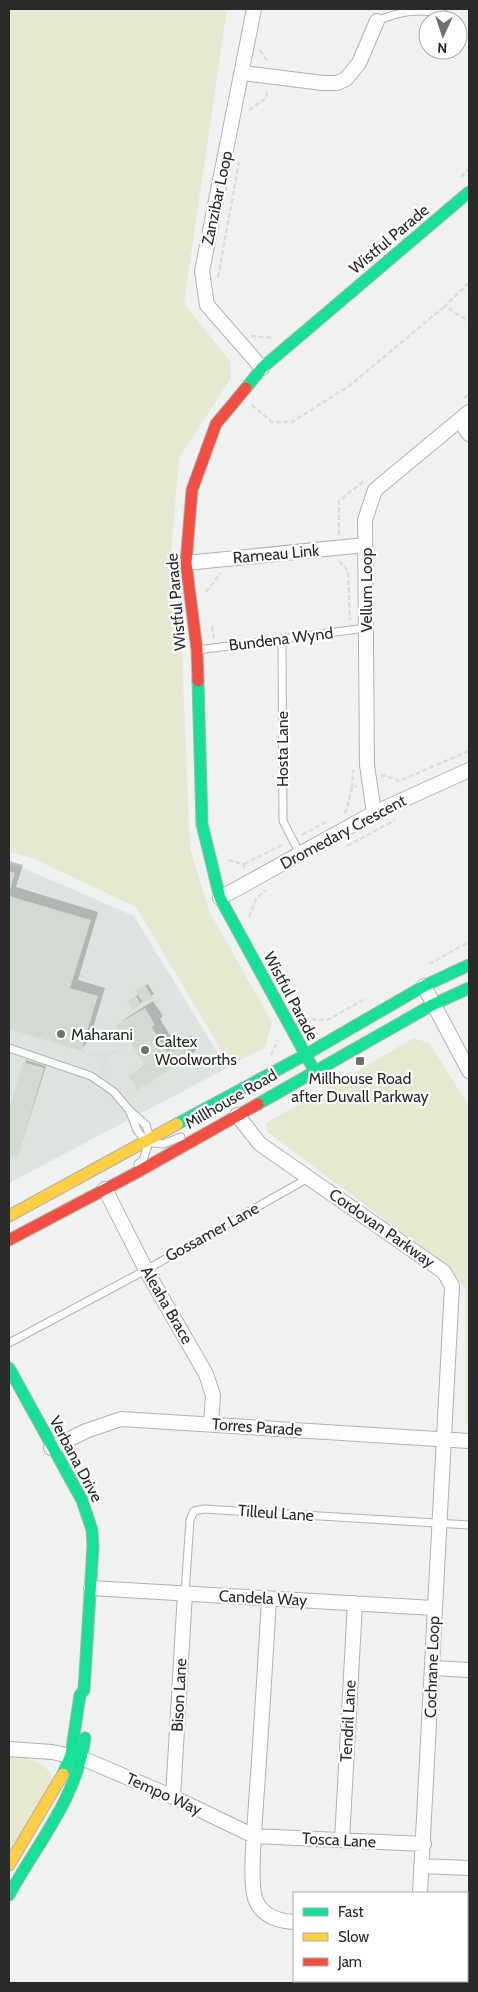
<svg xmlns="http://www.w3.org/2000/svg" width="478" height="1992" font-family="Cabin,sans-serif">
<rect width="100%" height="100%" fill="#f0f2f1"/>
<path fill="#dde4e0" d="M 9,864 L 21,867 L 134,916 L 227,1068 L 9,1183 Z"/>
<path fill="#e6e9cf" d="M 9,9 L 227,9 L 184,303 L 230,361 L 231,378 L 179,458 L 171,555 L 182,652 L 190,848 L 209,911 L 272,1022 L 265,1048 L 230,1065 L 136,907 L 32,858 L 9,852 Z
M 414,1038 L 429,1043 L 469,1106 L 469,1423 L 465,1423 L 466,1288 L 426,1250 L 267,1132 L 266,1123 Z
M 9,1756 C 28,1757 50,1762 54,1783 L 9,1856 Z"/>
<path fill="#0003" d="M 9,861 L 23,865 L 16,887 L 98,912 L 78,980 L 105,988 L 89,1041 L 81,1049 L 9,1028 Z
M 148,984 L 154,994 L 133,1008 L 131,999 L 139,994 L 139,989 Z
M 153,1001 L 163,1016 L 160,1019 L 176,1045 L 191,1035 L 199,1047 L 191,1055 L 131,1077 L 146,1064 L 129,1038 L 118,1026 L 126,1018 Z
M 26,1060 L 46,1066 L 18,1156 L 9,1154 L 9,1114 Z"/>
<path fill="#d3dad2" d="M 9,871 L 15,873 L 9,893 Z
M 9,896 L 91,920 L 70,988 L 98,996 L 81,1051 L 9,1029 Z
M 145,985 L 153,998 L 143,1003 L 135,991 Z
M 136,996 L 141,1004 L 133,1010 L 127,1001 Z
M 145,1008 L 155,1025 L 152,1027 L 167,1052 L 183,1042 L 192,1056 L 137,1090 L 129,1076 L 145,1066 L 129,1040 L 126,1041 L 116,1025 Z
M 23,1062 L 44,1068 L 18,1158 L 9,1155 L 9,1110 Z"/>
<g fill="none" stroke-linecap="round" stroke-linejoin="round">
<g stroke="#b0b2b1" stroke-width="9">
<path id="lane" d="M 377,21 C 401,11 418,8 444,14
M 282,639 L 283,821 L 300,854
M 198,650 L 366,628
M 9,1048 L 91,1076 L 114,1092 L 130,1111 L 146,1125 L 150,1139 L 143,1160 L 138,1164
M 130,1112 L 137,1130 L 146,1142 L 163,1144 L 181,1137
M 9,1343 L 146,1270 L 310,1177
M 185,1593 L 190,1520 L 194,1511 L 204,1509 L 469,1525"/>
</g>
<g stroke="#b0b2b1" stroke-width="16">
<path id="street" d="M 254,9 L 202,271 L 207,305 L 262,368
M 243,73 L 323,83 L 337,83 L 346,79 L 359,63 L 377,21
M 459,420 L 469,434
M 186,563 L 365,545
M 374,813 L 367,765 L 365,520 L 375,490 L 469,412
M 220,898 L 374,813 L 469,770
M 424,986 L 469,1071
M 237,1115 L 260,1144 L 444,1272 L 452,1286 C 443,1489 430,1691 420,1893
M 105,1189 L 146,1270 L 206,1374 L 213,1395 L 211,1424
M 51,1448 L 86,1431 L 121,1419 L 469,1441
M 91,1588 L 434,1608
M 269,1599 C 265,1667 261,1735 256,1803 C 255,1826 249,1878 255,1898 C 261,1916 278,1921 294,1922
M 433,1668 L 469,1670
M 9,1749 L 52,1752 L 84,1759 L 173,1797 L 254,1836 L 424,1844
M 173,1797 L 185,1593
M 342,1840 L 355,1603
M 421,1866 L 469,1868"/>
</g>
<g stroke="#b0b2b1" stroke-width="13">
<path id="fast" d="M 246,388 L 262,368 L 469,192
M 198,681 L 202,824 L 220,898 L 314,1070
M 258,1104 L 432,1005 L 469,988
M 177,1124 L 305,1055 L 424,986 L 469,965
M 9,1368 L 82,1500 L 92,1530 L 93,1546 L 84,1690 L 80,1695 L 71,1755 L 63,1774
M 9,1895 C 38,1842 76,1800 85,1738"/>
</g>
<g stroke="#b0b2b1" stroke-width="13">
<path id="slow" d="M 9,1216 L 177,1124
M 9,1865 L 63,1774"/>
</g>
<g stroke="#b0b2b1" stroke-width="13">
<path id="jam" d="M 198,681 L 197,650 L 186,563 L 192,490 L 216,424 L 246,388
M 9,1240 L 134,1174 L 258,1104"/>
</g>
<path stroke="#dbdcdb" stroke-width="2.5" stroke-dasharray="5 2.5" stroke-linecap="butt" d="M 260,50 L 268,62
M 249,110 L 266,98 L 267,90
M 461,177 L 469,169
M 218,277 L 239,162
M 469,283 L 445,306 L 469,321
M 251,336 L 273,338
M 464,398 L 469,394
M 252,405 L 272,422 L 292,422 L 349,386 L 445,306
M 339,535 L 339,501 L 365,480
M 339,561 L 348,571 L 350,620
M 206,592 L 221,573
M 212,626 L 214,638
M 381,776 L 384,775 L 399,781 L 469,751
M 352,788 L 353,770
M 344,813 L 346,811 L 352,788 L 357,786
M 302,835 L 328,821
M 347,846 L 395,820
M 228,860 L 243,864 L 245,870
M 244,864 L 284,844
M 249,917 L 256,899 L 265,890
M 429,964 L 469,942
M 304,1019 L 327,1020 L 367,998
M 81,1051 L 106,1057 L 102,1072
M 271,1055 L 278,1040
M 106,1057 L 131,1043"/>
<use href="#lane" stroke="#fdfdfd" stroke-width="7"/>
<use href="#street" stroke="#fdfdfd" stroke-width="14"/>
<use href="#fast" stroke="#16e098" stroke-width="11"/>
<use href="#slow" stroke="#ffcf43" stroke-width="11"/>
<use href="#jam" stroke="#f24e42" stroke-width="11"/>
</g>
<g fill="#6f706f" stroke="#fff" stroke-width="2">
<circle cx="61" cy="1034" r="5"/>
<circle cx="145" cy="1050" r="5"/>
<rect x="355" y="1056" width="10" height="10" rx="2.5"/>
</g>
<g text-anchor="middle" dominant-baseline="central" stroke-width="4.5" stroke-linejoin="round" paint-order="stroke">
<g font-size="16" fill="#292a29" stroke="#fff">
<text transform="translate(217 198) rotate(-78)">Zanzibar Loop</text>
<text transform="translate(389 239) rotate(-40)">Wistful Parade</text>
<text transform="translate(276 554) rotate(-5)">Rameau Link</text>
<text transform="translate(366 590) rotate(-90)">Vellum Loop</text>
<text transform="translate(176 602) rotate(-95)">Wistful Parade</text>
<text transform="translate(281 639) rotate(-7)">Bundena Wynd</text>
<text transform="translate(282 749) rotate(-90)">Hosta Lane</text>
<text transform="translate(343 832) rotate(-28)">Dromedary Crescent</text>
<text transform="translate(291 996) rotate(62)">Wistful Parade</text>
<text transform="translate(231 1099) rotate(-30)">Millhouse Road</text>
<text transform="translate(382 1228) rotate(35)">Cordovan Parkway</text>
<text transform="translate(212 1232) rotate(-29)">Gossamer Lane</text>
<text transform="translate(167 1305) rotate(60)">Aleaha Brace</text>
<text transform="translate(257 1427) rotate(4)">Torres Parade</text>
<text transform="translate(76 1459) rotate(62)">Verbana Drive</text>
<text transform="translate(276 1513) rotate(4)">Tilleul Lane</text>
<text transform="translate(263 1598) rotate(3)">Candela Way</text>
<text transform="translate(432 1667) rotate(-88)">Cochrane Loop</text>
<text transform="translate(179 1695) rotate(-87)">Bison Lane</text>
<text transform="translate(348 1721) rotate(-87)">Tendril Lane</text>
<text transform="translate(164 1794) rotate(24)">Tempo Way</text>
<text transform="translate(339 1840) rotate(3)">Tosca Lane</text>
</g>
<g font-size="16" fill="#292a29" stroke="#fff" text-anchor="start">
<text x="71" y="1034">Maharani</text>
<text x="155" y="1041">Caltex<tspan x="155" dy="18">Woolworths</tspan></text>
<text x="360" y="1078" text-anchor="middle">Millhouse Road<tspan x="360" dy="18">after Duvall Parkway</tspan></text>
</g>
</g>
<rect width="478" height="1992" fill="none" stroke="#292a29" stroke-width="20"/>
<rect x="293" y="1892" width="175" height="90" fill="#ffffff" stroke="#a9aaa9"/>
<rect x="303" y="1908" width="25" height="8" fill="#16e098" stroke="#a9aaa9"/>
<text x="338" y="1917" font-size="15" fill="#292a29">Fast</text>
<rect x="303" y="1933" width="25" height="8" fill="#ffcf43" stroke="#a9aaa9"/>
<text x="338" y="1942" font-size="15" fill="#292a29">Slow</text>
<rect x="303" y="1958" width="25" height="8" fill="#f24e42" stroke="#a9aaa9"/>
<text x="338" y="1967" font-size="15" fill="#292a29">Jam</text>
<g transform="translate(443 35) rotate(183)"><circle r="24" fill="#ffffff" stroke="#a9aaa9"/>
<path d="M0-4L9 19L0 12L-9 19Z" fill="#6f706f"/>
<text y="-8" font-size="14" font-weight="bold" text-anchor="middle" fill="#292a29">N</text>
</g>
</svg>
